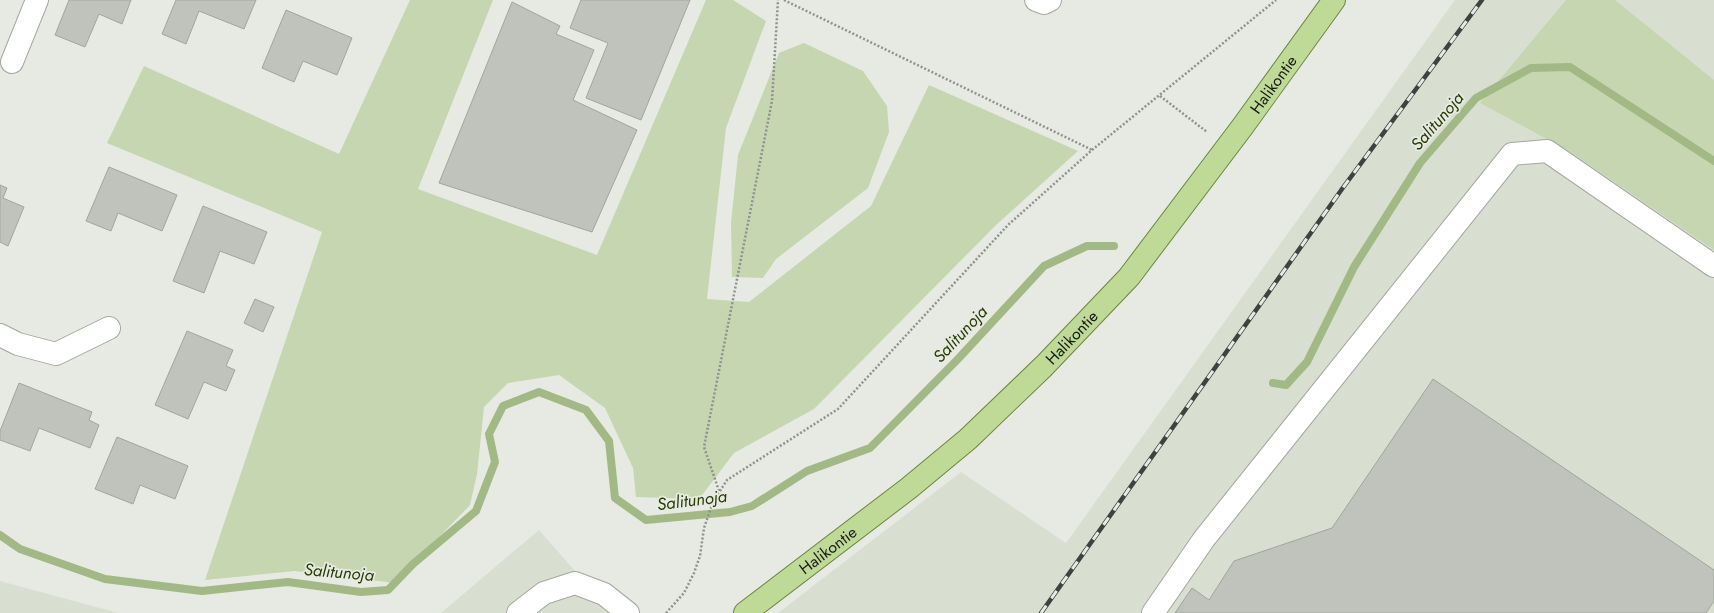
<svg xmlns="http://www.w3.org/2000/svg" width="1714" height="613" font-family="Jost,sans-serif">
<rect width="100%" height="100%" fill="#e6eae2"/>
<path fill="#d8dfd0" d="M 1455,0 L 1714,0 L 1714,613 L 778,613 L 961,472 L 1066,543 Z
M 539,530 L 612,613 L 441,613 Z
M 0,581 L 118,613 L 0,613 Z"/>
<path fill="#c5d6b1" d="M 410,0 L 493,0 L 418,189 L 597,255 L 706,0 L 733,0 L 766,21 L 726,128 L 707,299 L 749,302 L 871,206 L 929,85 L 1078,151 L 996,225 L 814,409 L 734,453 L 699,499 L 636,497 L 633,468 L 605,408 L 559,375 L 508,383 L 484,407 L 477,474 L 470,505 L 395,583 L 295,571 L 205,580 L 322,232 L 107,143 L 144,66 L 339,154 Z
M 1566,0 L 1615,0 L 1714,80 L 1714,250 L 1569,151 L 1480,103 Z
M 804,43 L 863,71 L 887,106 L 889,132 L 868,188 L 776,259 L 763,278 L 732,277 L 731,223 L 738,155 L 779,53 Z"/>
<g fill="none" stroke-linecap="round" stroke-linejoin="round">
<path stroke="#a2b985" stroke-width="8" d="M 1273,383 L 1286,385 L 1307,362 L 1354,267 L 1420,163 L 1476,98 L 1531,68 L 1570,67 L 1714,161
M 0,535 L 20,549 L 105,579 L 202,591 L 288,582 L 361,592 L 388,590 L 413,564 L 476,511 L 495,462 L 489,434 L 503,406 L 539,392 L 586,410 L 609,441 L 615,498 L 646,520 L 730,512 L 752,506 L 807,471 L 870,448 L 958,359 L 1044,266 L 1087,246 L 1114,246"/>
</g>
<path fill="#bfc3bb" stroke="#a1a59d" d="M 69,0 L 131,0 L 122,24 L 99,14 L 85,47 L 55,35 Z
M 176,0 L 256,0 L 244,29 L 199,11 L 186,44 L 162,34 Z
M 581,0 L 690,0 L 641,120 L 586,98 L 608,43 L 570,28 Z
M 512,2 L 560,26 L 556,34 L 594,50 L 573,100 L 637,130 L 592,232 L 439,183 Z
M 286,10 L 352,38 L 337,75 L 303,61 L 294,82 L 262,68 Z
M 109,167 L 177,195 L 162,231 L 118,213 L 111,231 L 86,221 Z
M 0,185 L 7,188 L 3,198 L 24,207 L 8,246 L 0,242 Z
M 203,206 L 267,232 L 254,264 L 220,251 L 204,293 L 173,281 Z
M 255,299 L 274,307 L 263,332 L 244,323 Z
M 187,331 L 233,350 L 226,366 L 235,370 L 226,391 L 204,382 L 188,419 L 155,405 Z
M 1433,379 L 1714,570 L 1714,601 L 1706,613 L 1175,613 L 1192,588 L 1209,600 L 1234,561 L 1332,528 Z
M 19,383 L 92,412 L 89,420 L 99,425 L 90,448 L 39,428 L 30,451 L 0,440 L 0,431 Z
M 117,437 L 188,466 L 175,499 L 140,485 L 133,504 L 95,489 Z"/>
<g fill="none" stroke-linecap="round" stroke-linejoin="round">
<g stroke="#a4a8a0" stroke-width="24">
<path id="minor" d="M 1036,0 L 1044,3 L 1050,0
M 12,62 L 37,0
M 0,335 L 18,344 L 56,354 L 109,328
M 518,613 L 544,593 L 575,583 L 604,594 L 628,613
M 1153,613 L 1204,539 L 1512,154 L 1547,151 L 1714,266"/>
</g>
<g stroke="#69863d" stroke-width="24">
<g id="major">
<path id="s1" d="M 745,613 L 909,488 L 968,439 L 1044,366 L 1129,277 L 1243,126 L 1334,0"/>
</g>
</g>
<path stroke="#8f928d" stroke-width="2.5" stroke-dasharray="2 2" stroke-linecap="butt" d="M 784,0 L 1092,150
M 1160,96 L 1207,132
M 719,491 L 704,447 L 772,101 L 778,0
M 666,613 L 684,593 L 694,573 L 700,556 L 704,528 L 713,502 L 727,480 L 838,409 L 1008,225 L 1092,150 L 1276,0"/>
<use href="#minor" stroke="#fff" stroke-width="22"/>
<use href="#major" stroke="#bfda97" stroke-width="22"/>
<g stroke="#41423f" stroke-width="4.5">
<path id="rail" d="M 1041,613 L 1342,189 L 1482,0"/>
</g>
<use href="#rail" stroke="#e6eae2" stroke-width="3" stroke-dasharray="9" stroke-linecap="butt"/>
</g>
<g text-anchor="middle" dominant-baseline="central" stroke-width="3.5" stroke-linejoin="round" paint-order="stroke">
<g font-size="16" fill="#181917" stroke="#e6eae2">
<text stroke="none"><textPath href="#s1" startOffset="752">Halikontie</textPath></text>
<text stroke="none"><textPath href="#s1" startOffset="428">Halikontie</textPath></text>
<text stroke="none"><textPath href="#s1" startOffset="104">Halikontie</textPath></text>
</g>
<g font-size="17" font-style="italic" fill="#293d02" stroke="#e6eae2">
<text transform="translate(1437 121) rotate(-49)">Salitunoja</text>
<text transform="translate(960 334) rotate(-47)">Salitunoja</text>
<text transform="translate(692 500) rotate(-7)">Salitunoja</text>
<text transform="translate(339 572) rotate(5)">Salitunoja</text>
</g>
</g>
</svg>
